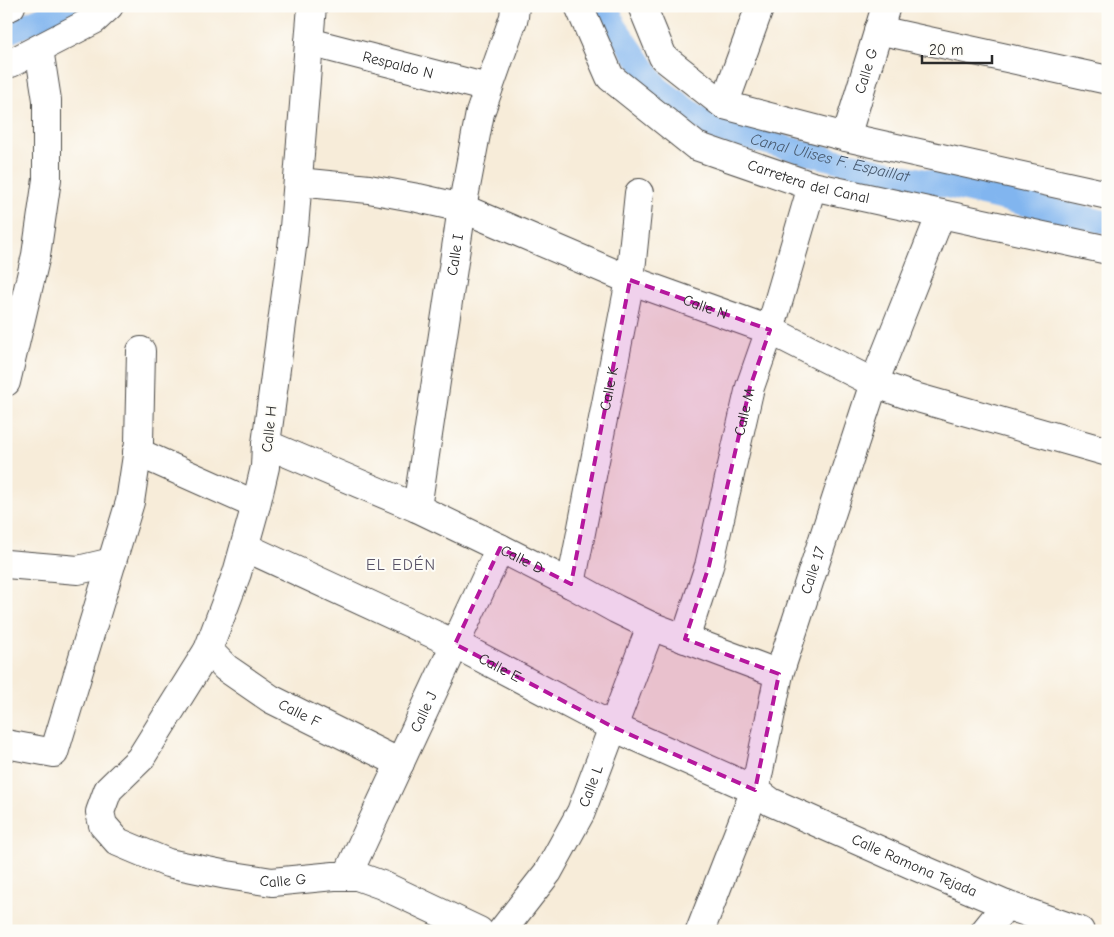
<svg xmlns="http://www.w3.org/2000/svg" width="1114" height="937" font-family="'Comic Neue',sans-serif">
<rect width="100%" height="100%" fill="#fdfcf7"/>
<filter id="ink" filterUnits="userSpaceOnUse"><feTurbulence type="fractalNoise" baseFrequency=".02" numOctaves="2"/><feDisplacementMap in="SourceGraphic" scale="10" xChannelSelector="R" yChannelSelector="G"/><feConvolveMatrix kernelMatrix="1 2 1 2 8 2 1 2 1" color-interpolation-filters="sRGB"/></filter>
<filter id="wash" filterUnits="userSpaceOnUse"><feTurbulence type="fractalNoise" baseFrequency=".0096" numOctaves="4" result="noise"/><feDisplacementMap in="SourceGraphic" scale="20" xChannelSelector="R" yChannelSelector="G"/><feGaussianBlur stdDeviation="1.12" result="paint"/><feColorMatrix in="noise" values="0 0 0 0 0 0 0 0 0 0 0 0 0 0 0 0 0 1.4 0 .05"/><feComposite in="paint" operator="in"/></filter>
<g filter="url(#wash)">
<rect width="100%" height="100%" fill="#f7ecd9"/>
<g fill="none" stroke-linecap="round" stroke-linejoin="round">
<g stroke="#81b5ef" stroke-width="24">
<path id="s1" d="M 607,6 L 614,25 L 658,88 L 716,130 L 847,163 L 1108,223"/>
<path d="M 6,33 L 70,6"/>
</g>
</g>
</g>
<g filter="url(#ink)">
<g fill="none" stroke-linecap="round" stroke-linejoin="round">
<g stroke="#4a4845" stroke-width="30">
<g id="minor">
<path id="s2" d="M 312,6 L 293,240 L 266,444 L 265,467 L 256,505 L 237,573 L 208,650 L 140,759 L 108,790 L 100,812 L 103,825 L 118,842 L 168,863 L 227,875 L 272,882 L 334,876 L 357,876 L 382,885 L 479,931"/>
<path id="s3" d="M 579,6 L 610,77 L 696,146 L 812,186 L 1108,250"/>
<path d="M 642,6 L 663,57 L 724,105 L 846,137 L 1108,195"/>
<path d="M 6,8 L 11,6"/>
<path d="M 878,30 L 1108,80"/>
<path id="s4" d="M 309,42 L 488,88"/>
<path d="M 6,64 L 11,63 L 94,20 L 109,6"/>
<path d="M 724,105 L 760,6"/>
<path id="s5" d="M 846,137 L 886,6"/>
<path id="s6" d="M 298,182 L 369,189 L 418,198 L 462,208 L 630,280 L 770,330 L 874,383 L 911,396 L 1108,452"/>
<path d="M 6,382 L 36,255 L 47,179 L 47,100 L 39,49"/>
<path id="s7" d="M 266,444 L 417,508 L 500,548 L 571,584 L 616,609 L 651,626 L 779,674"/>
<path d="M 137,452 L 256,505"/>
<path id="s8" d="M 417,508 L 462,208 L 480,113 L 514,17 L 515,6"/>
<path id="s9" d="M 245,547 L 455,644 L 613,727 L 755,790 L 771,802 L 915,866 L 1006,905 L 1080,931"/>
<path d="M 6,564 L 78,570 L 112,562"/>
<path id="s10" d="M 571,584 L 630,280 L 639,193"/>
<path id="s11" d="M 685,639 L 709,566 L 750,387 L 770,330 L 812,186"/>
<path id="s12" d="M 208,650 L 226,668 L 271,699 L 400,763"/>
<path d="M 6,744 L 54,753 L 130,502 L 139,442 L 141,351"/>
<path id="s13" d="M 347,876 L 500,548"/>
<path id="s14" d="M 502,931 L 548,872 L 581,812 L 651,626"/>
<path id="s15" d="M 700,931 L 755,790 L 779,674 L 874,383 L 941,214"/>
<path d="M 985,931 L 1006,905"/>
</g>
</g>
<use href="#minor" stroke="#fff" stroke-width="28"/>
</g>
</g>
<path fill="#b5179e" fill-opacity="0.2" stroke="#b5179e" stroke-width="4" stroke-dasharray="10 6" stroke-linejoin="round" d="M 630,280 L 770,330 L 750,387 L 709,566 L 685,639 L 779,674 L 755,790 L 613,727 L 455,644 L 500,548 L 571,584 Z"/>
<g text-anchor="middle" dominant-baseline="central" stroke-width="4" stroke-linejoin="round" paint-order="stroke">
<g font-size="15" fill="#2b2b2b" stroke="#fdfcf7">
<text stroke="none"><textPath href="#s4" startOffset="92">Respaldo N</textPath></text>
<text stroke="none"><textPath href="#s5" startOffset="69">Calle G</textPath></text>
<text stroke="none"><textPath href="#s3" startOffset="306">Carretera del Canal</textPath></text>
<text stroke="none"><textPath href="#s8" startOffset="256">Calle I</textPath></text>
<text stroke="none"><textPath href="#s6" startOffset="429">Calle N</textPath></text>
<text stroke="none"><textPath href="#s10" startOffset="199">Calle K</textPath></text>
<text stroke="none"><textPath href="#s11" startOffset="235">Calle M</textPath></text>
<text transform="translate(269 429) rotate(-84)">Calle H</text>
<text stroke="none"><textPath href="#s7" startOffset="281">Calle D</textPath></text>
<text stroke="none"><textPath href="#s15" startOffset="379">Calle 17</textPath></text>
<text stroke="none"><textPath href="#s9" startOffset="282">Calle E</textPath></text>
<text stroke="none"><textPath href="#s13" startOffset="181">Calle J</textPath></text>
<text stroke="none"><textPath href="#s12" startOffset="112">Calle F</textPath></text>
<text stroke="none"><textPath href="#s14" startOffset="171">Calle L</textPath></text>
<text stroke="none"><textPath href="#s9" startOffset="742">Calle Ramona Tejada</textPath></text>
<text stroke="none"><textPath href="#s2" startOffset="1059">Calle G</textPath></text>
</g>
<g font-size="16" font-style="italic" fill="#495b70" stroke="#fdfcf7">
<text stroke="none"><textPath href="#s1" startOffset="286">Canal Ulises F. Espaillat</textPath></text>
</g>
<g font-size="16" letter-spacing="1" fill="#5a5467" stroke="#fdfcf7">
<text x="401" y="565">EL EDÉN</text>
</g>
</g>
<rect width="1114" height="937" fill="none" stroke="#fdfcf7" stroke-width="25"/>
<path d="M922 55v8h70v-8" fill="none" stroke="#2b2b2b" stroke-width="2.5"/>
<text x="929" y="55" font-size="15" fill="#2b2b2b" stroke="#fdfcf7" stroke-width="4" paint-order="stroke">20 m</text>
</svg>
